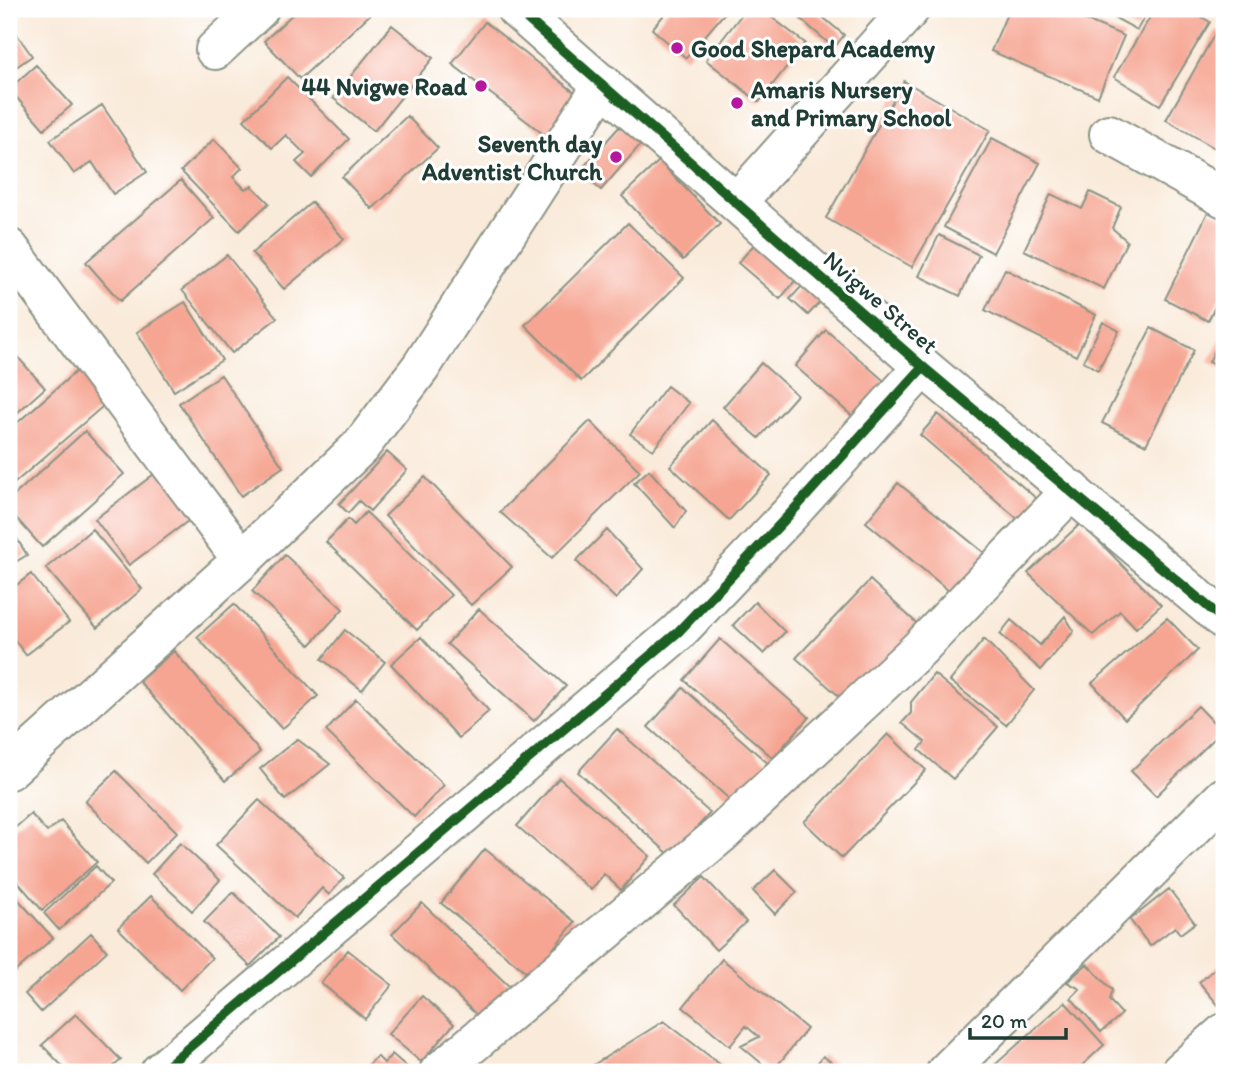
<svg xmlns="http://www.w3.org/2000/svg" width="1233" height="1081" font-family="Itim,sans-serif">
<rect width="100%" height="100%" fill="#fff"/>
<filter id="ink" filterUnits="userSpaceOnUse"><feTurbulence type="fractalNoise" baseFrequency=".0143" numOctaves="2"/><feDisplacementMap in="SourceGraphic" scale="14" xChannelSelector="R" yChannelSelector="G"/><feConvolveMatrix kernelMatrix="1 2 1 2 8 2 1 2 1" color-interpolation-filters="sRGB"/></filter>
<filter id="wash" filterUnits="userSpaceOnUse"><feTurbulence type="fractalNoise" baseFrequency=".00686" numOctaves="4" result="noise"/><feDisplacementMap in="SourceGraphic" scale="28" xChannelSelector="R" yChannelSelector="G"/><feGaussianBlur stdDeviation="1.57" result="paint"/><feColorMatrix in="noise" values="0 0 0 0 0 0 0 0 0 0 0 0 0 0 0 0 0 1.4 0 .05"/><feComposite in="paint" operator="in"/></filter>
<g filter="url(#wash)">
<rect width="100%" height="100%" fill="#f9ead9"/>
<g id="blocks">
<path fill="#f6a592" d="M 298,9 L 376,9 L 300,79 L 264,41 Z
M 669,9 L 728,9 L 686,58 L 652,29 Z
M 746,9 L 761,9 L 805,43 L 759,102 L 706,60 Z
M 800,9 L 813,9 L 844,35 L 834,48 L 795,14 Z
M 1009,9 L 1060,9 L 1124,36 L 1098,97 L 991,51 Z
M 1099,9 L 1149,9 L 1137,30 Z
M 1155,9 L 1188,9 L 1210,22 L 1160,105 L 1114,77 Z
M 485,22 L 578,95 L 546,136 L 452,64 Z
M 9,23 L 32,56 L 9,72 Z
M 392,25 L 433,58 L 374,131 L 333,98 Z
M 1217,30 L 1224,34 L 1224,144 L 1220,151 L 1166,120 Z
M 36,65 L 72,105 L 44,129 L 9,89 Z
M 287,77 L 349,139 L 311,177 L 296,162 L 305,154 L 286,135 L 272,148 L 244,120 Z
M 904,81 L 990,130 L 912,267 L 826,218 Z
M 102,105 L 147,172 L 113,194 L 92,162 L 74,174 L 50,140 Z
M 407,116 L 438,148 L 372,209 L 342,177 Z
M 620,126 L 641,144 L 601,190 L 579,172 Z
M 992,138 L 1040,163 L 993,253 L 944,227 Z
M 214,139 L 242,168 L 233,177 L 245,189 L 252,186 L 269,203 L 239,231 L 181,171 Z
M 659,161 L 720,224 L 683,260 L 622,196 Z
M 181,180 L 214,218 L 120,301 L 86,262 Z
M 1090,192 L 1121,207 L 1112,228 L 1127,241 L 1104,289 L 1024,250 L 1051,194 L 1082,209 Z
M 312,202 L 344,239 L 284,289 L 252,253 Z
M 1209,210 L 1224,217 L 1224,289 L 1208,321 L 1165,299 Z
M 628,223 L 684,278 L 581,381 L 525,325 Z
M 939,235 L 979,255 L 960,296 L 919,276 Z
M 758,240 L 800,275 L 780,299 L 738,263 Z
M 227,255 L 277,318 L 232,353 L 182,290 Z
M 1005,269 L 1096,315 L 1076,356 L 985,310 Z
M 802,286 L 820,302 L 808,315 L 790,299 Z
M 185,302 L 222,360 L 174,391 L 137,332 Z
M 1103,322 L 1119,331 L 1098,370 L 1083,361 Z
M 1151,328 L 1194,350 L 1146,445 L 1102,423 Z
M 826,330 L 890,386 L 859,422 L 795,366 Z
M 1224,332 L 1224,369 L 1209,362 Z
M 9,347 L 45,388 L 9,420 Z
M 761,363 L 797,395 L 759,438 L 723,407 Z
M 81,367 L 110,400 L 10,487 L 9,430 Z
M 221,375 L 283,467 L 241,496 L 179,403 Z
M 667,386 L 689,403 L 653,450 L 630,434 Z
M 938,414 L 1044,505 L 1026,526 L 920,435 Z
M 712,420 L 771,475 L 729,520 L 670,466 Z
M 590,421 L 640,471 L 552,558 L 500,512 Z
M 85,431 L 124,474 L 42,547 L 9,510 L 9,500 Z
M 387,452 L 407,470 L 370,511 L 359,501 L 348,513 L 339,504 Z
M 162,468 L 196,515 L 129,565 L 95,519 Z
M 649,470 L 686,511 L 675,528 L 634,483 Z
M 425,477 L 512,567 L 471,605 L 385,516 Z
M 898,483 L 993,560 L 960,600 L 866,522 Z
M 366,512 L 451,595 L 417,630 L 326,542 L 348,519 L 354,525 Z
M 1081,523 L 1161,605 L 1136,628 L 1120,611 L 1093,635 L 1028,573 Z
M 9,526 L 27,555 L 9,566 Z
M 92,529 L 142,589 L 97,628 L 46,568 Z
M 607,530 L 643,569 L 616,599 L 576,561 Z
M 285,555 L 343,609 L 310,645 L 252,591 Z
M 31,574 L 69,622 L 26,655 L 9,633 L 9,591 Z
M 870,580 L 925,631 L 849,705 L 796,658 Z
M 755,602 L 785,632 L 764,654 L 733,625 Z
M 234,604 L 318,696 L 282,729 L 197,637 Z
M 479,609 L 566,686 L 534,721 L 447,644 Z
M 1065,616 L 1074,631 L 1041,670 L 1000,634 L 1011,620 L 1040,645 Z
M 1167,618 L 1198,650 L 1125,719 L 1092,683 Z
M 345,630 L 385,662 L 362,690 L 322,659 Z
M 421,637 L 489,711 L 459,738 L 391,664 Z
M 720,639 L 809,717 L 773,758 L 684,680 Z
M 984,639 L 1034,690 L 1006,725 L 950,681 Z
M 174,651 L 260,752 L 225,781 L 139,681 Z
M 934,674 L 998,727 L 953,779 L 919,750 L 925,742 L 902,723 L 911,713 L 911,702 Z
M 683,688 L 771,766 L 736,805 L 648,727 Z
M 356,699 L 444,785 L 414,817 L 326,731 Z
M 1198,706 L 1222,731 L 1156,796 L 1131,771 Z
M 617,729 L 710,813 L 671,856 L 578,772 Z
M 888,734 L 926,770 L 842,858 L 804,822 Z
M 297,739 L 330,764 L 285,800 L 260,769 Z
M 116,771 L 177,832 L 146,863 L 85,801 Z
M 559,778 L 650,856 L 621,890 L 604,874 L 591,890 L 517,826 Z
M 259,800 L 344,878 L 329,895 L 322,888 L 295,918 L 216,845 Z
M 31,814 L 47,832 L 61,821 L 97,862 L 42,910 L 9,872 L 9,833 Z
M 180,843 L 220,880 L 192,911 L 152,874 Z
M 485,849 L 575,922 L 531,976 L 441,903 Z
M 96,866 L 111,883 L 59,930 L 44,913 Z
M 775,870 L 797,892 L 775,914 L 753,891 Z
M 704,877 L 746,922 L 716,950 L 674,905 Z
M 1169,889 L 1195,923 L 1180,934 L 1175,927 L 1150,946 L 1130,920 Z
M 233,892 L 279,937 L 250,966 L 204,922 Z
M 151,896 L 212,958 L 180,990 L 118,928 Z
M 16,897 L 53,938 L 9,977 L 9,904 Z
M 422,903 L 511,988 L 481,1019 L 392,934 Z
M 91,933 L 107,951 L 41,1012 L 25,994 Z
M 348,950 L 392,985 L 365,1019 L 321,983 Z
M 722,959 L 807,1029 L 772,1072 L 741,1046 L 759,1037 L 746,1026 L 730,1046 L 683,1007 Z
M 1224,961 L 1224,1001 L 1219,1006 L 1199,982 Z
M 1087,964 L 1112,990 L 1109,1000 L 1122,1014 L 1101,1032 L 1071,998 L 1080,989 L 1067,982 Z
M 422,996 L 454,1024 L 421,1062 L 388,1034 Z
M 1065,1002 L 1104,1045 L 1075,1072 L 987,1072 Z
M 76,1014 L 121,1060 L 107,1072 L 68,1072 L 42,1045 Z
M 664,1021 L 730,1072 L 582,1072 Z
M 392,1054 L 408,1068 L 405,1072 L 362,1072 L 377,1056 L 384,1063 Z
M 823,1056 L 845,1072 L 810,1072 Z"/>
</g>
</g>
<g filter="url(#ink)">
<use href="#blocks" fill-opacity="0" stroke="#8c9486" stroke-width="2"/>
<g fill="none" stroke-linecap="round" stroke-linejoin="round">
<g stroke="#8c9486" stroke-width="42">
<path id="minor" d="M 516,9 L 923,367 L 1224,620
M 215,50 L 259,9
M 1109,134 L 1224,198
M 737,202 L 910,9
M 9,248 L 242,560
M 9,770 L 242,560 L 361,446 L 421,367 L 603,84
M 160,1072 L 678,632 L 789,515 L 923,367
M 439,1072 L 722,833 L 919,649 L 1072,490
M 946,1072 L 1224,797
M 1180,1072 L 1224,1033"/>
</g>
<use href="#minor" stroke="#fff" stroke-width="38"/>
<g stroke="#fff" stroke-width="15">
<path id="cycleway" d="M 516,9 L 923,367 L 1224,620
M 160,1072 L 678,632 L 789,515 L 923,367"/>
</g>
<use href="#cycleway" stroke="#1b5e20" stroke-width="10"/>
</g>
</g>
<g fill="#b5179e" stroke="#fff" stroke-width="2.5">
<circle cx="677" cy="48" r="7"/>
<circle cx="481" cy="86" r="7"/>
<circle cx="737" cy="103" r="7"/>
<circle cx="616" cy="157" r="7"/>
</g>
<g text-anchor="middle" dominant-baseline="central" stroke-width="6" stroke-linejoin="round" paint-order="stroke">
<g font-size="24" font-weight="bold" fill="#1f3d34" stroke="#fff" text-anchor="start">
<text x="691" y="48">Good Shepard Academy</text>
<text x="467" y="86" text-anchor="end">44 Nvigwe Road</text>
<text x="751" y="89">Amaris Nursery<tspan x="751" dy="28">and Primary School</tspan></text>
<text x="602" y="143" text-anchor="end">Seventh day<tspan x="602" dy="28">Adventist Church</tspan></text>
</g>
<g font-size="24" fill="#1f3d34" stroke="#fff">
<text transform="translate(881 302) rotate(41)">Nvigwe Street</text>
</g>
</g>
<rect width="1233" height="1081" fill="none" stroke="#fff" stroke-width="35"/>
<path d="M970 1028v10h96v-10" fill="none" stroke="#1f3d34" stroke-width="3.5"/>
<text x="981" y="1028" font-size="21" fill="#1f3d34" stroke="#ffffff" stroke-width="5" paint-order="stroke">20 m</text>
</svg>
